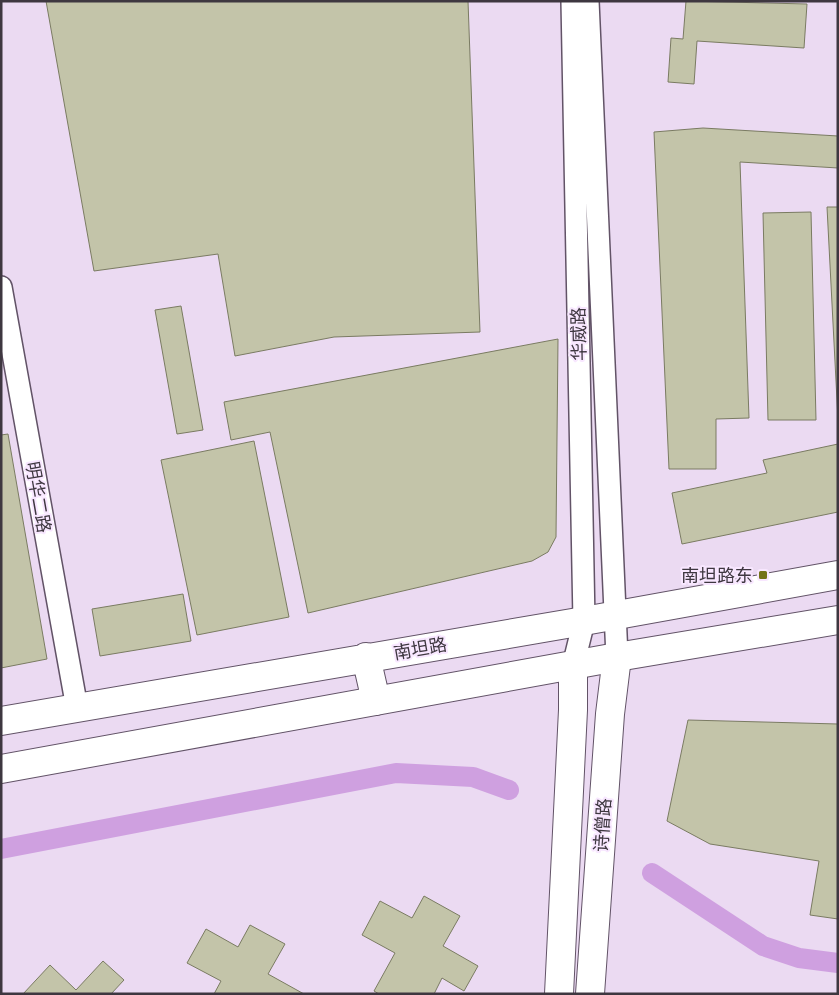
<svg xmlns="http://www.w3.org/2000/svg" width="839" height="995" font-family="Manrope,'Noto Sans SC',sans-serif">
<rect width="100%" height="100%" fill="#ebdaf2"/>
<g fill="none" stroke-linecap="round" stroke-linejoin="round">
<path stroke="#cfa0e0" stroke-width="20" d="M 1,849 L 396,773 L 473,777 L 509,790
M 652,873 L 763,946 L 799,958 L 838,963"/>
</g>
<path fill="#c3c4a9" stroke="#7a7b62" d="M 46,1 L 468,1 L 480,332 L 334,337 L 235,356 L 218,254 L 94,271 Z
M 686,1 L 807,4 L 804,48 L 697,41 L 694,84 L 668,82 L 671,38 L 683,39 Z
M 703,128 L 838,136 L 838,168 L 740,162 L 749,418 L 716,419 L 716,469 L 669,469 L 654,132 Z
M 827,207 L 838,207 L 838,420 Z
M 811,212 L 816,420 L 768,420 L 763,213 Z
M 181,306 L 203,430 L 177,434 L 155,310 Z
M 558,339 L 556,537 L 548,552 L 532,561 L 308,613 L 270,432 L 231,440 L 224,402 Z
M 8,434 L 47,659 L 1,668 L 1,435 Z
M 254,441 L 289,617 L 197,635 L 161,460 Z
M 838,444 L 838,512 L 682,544 L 672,493 L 767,473 L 763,460 Z
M 183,594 L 191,641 L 100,656 L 92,609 Z
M 688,720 L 838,724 L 838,919 L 810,915 L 819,861 L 710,844 L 667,821 Z
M 424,896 L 460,916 L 443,946 L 478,966 L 464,991 L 442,978 L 434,994 L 379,994 L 374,991 L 395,953 L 362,935 L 380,901 L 412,918 Z
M 250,925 L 285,944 L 268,974 L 304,994 L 214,994 L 221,981 L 187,963 L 206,929 L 238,947 Z
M 103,961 L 124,980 L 111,994 L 23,994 L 50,965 L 76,990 Z"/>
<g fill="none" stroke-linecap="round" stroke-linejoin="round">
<g stroke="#625367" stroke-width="24">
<path id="street" d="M 572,1 L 584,621 L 573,666
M 588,1 L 617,657
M 1,287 L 77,708"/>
</g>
<g stroke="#625367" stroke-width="30">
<path id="secondary" d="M 559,994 L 573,710 L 573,666
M 590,994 L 610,714 L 617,657"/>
</g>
<g stroke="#625367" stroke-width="30">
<path id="primary" d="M 366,657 L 376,701
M 1,721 L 584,621 L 838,575
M 1,769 L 617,657 L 838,620"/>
</g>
<use href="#street" stroke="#fff" stroke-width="21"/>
<use href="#secondary" stroke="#fff" stroke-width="28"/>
<use href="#primary" stroke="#fff" stroke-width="28"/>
</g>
<rect fill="#737318" stroke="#f8e7ff" stroke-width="2" x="758" y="570" width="10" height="10" rx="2.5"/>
<g text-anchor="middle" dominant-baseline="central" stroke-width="4" stroke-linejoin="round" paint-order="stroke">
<g font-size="18" fill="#3e3740" stroke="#f8e7ff">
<text transform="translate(578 334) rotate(-91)">华威路</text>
<text transform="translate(39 497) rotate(80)">明华二路</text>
<text transform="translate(420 648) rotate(-10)">南坦路</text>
<text transform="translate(602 825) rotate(-86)">诗僧路</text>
</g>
<g font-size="18" fill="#3e3740" stroke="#f8e7ff" text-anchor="end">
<text x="753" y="575">南坦路东</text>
</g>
</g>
<rect width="839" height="995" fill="none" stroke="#3e3740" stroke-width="5"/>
</svg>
